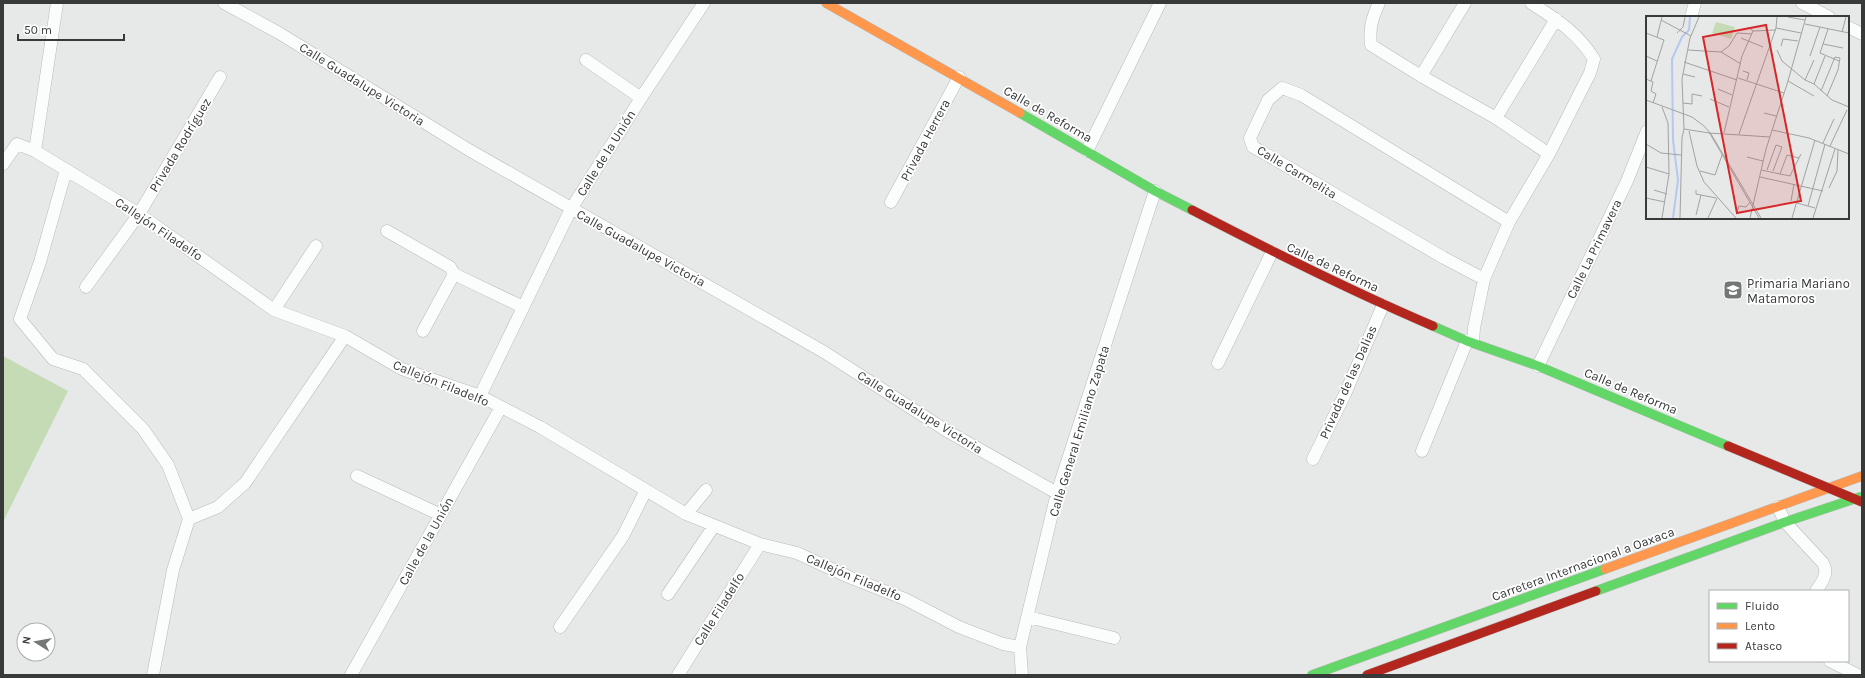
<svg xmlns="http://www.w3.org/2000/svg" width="1865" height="678" font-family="Karla,sans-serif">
<rect width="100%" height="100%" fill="#e7e9e9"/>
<path fill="#c4dbb6" d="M 3,356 L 68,391 L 3,522 Z"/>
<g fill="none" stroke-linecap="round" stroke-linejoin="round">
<g stroke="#b8baba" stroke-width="13">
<path id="street" d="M 224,3 L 279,33 L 469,150 L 824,352 L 947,431 L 1057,493
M 1379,3 C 1372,18 1369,29 1371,45 L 1421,76 L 1496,118 L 1549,154
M 1802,3 L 1829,17
M 1691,17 L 1695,3
M 1848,27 L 1862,34
M 586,60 L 641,98
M 1421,76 L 1465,3
M 1496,118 L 1556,19
M 35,151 L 57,3
M 1087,151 L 1160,3
M 3,164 L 17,144 L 35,151 L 139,214 L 274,310 L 345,336 L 402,369 L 480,396 L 540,427 L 686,514 L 760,544 L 797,553 L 849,577 L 905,599 L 959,627 L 1003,644 L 1020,647
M 66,170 L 40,262 L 20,319 L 53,359 L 83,369 L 143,429 L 168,465 L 189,519
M 891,202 L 959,77
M 387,231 L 450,267 L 454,274
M 1484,279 L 1444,258 L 1264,153 L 1253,147 L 1250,138 L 1268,100 L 1282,88 L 1301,95 L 1509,222
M 86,287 L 139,214 L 220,77
M 274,310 L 316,246
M 423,331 L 454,274 L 523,307
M 1473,341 L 1474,328 L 1484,279 L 1509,222 L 1549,154 L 1590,73 L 1594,59 C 1577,32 1557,20 1531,3
M 1218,363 L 1272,252
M 1538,366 L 1627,181 L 1647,131
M 480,396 L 571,209 L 641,98 L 704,3
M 1422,451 L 1467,341
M 1313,459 L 1345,394 L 1383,305
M 357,476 L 441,515
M 1778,507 L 1785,522 L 1823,563 C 1829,574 1822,582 1816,591
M 686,514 L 706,490
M 668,594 L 714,526
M 1028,617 L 1114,638
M 560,627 L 623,536 L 646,490
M 1830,661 L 1858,675
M 153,675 L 173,570 L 189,519 L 218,507 L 245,483 L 345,336
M 351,675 L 501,407
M 678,675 L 760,544
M 1022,675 L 1020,647 L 1057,493 L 1155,191"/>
</g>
<g stroke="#b8baba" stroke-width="10">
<path id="fast" d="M 1020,113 L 1155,191 L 1192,210
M 1433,326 L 1467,341 L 1538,366 L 1728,446
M 1596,591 L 1785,522 L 1860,497
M 1312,675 L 1605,569"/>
</g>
<g stroke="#b8baba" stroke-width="10">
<path id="slow" d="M 826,3 L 1020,113
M 1605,569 L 1862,476"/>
</g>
<g stroke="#b8baba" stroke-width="10">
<path id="jam" d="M 1192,210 C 1271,251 1351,291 1433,326
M 1728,446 L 1862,502
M 1367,675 L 1596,591"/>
</g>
<use href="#street" stroke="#fbfcfc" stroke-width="12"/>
<use href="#fast" stroke="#63d668" stroke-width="9"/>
<use href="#slow" stroke="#ff974d" stroke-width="9"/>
<use href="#jam" stroke="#b3261e" stroke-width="9"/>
</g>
<defs>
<g id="school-square" transform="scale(1)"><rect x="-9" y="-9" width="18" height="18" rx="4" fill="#757777" stroke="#fff"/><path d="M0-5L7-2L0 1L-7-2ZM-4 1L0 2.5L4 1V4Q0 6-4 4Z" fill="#fff"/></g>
</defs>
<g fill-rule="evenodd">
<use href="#school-square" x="1733" y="290"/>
</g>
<g text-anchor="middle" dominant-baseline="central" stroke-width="3.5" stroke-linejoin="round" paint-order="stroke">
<g font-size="13" fill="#383939" stroke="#fff">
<text transform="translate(362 84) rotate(32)">Calle Guadalupe Victoria</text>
<text transform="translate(1048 114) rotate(30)">Calle de Reforma</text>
<text transform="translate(925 140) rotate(-62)">Privada Herrera</text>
<text transform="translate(180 145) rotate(-59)">Privada Rodríguez</text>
<text transform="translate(606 153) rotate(-58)">Calle de la Unión</text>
<text transform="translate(1297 172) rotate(31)">Calle Carmelita</text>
<text transform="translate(159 229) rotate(34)">Callejón Filadelfo</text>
<text transform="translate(641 248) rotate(29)">Calle Guadalupe Victoria</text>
<text transform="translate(1594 249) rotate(-64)">Calle La Primavera</text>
<text transform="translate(1333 267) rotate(25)">Calle de Reforma</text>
<text transform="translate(1348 382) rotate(-66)">Privada de las Dalias</text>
<text transform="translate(441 383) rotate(22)">Callejón Filadelfo</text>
<text transform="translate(1631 391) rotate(23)">Calle de Reforma</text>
<text transform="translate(920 412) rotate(32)">Calle Guadalupe Victoria</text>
<text transform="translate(1079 431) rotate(-73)">Calle General Emiliano Zapata</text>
<text transform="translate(426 541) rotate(-61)">Calle de la Unión</text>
<text transform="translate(1583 564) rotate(-20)">Carretera Internacional a Oaxaca</text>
<text transform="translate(854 577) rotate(23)">Callejón Filadelfo</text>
<text transform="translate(719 609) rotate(-58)">Calle Filadelfo</text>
</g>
<g font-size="13" fill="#383939" stroke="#fff" text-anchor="start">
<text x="1747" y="283">Primaria Mariano<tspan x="1747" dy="15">Matamoros</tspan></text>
</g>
</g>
<g transform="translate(1646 16)">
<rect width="203" height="203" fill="#e7e9e9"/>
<path d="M 70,6 L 89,11 L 85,23 L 66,17 Z" fill="#c4dbb6"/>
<path fill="none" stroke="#b5c8f2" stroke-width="2" d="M 27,202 L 32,164 L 27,124 L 26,43 L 36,21 L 43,14 L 44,1"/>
<path fill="none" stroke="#a1a3a3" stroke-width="1" d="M 142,1 L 159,4M 15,4 L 45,20M 159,8 L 203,17M 130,12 L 155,17M 182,13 L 174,37 L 193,45M 107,15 L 130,14M 196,16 L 200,1M 0,17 L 18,24 L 5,65M 31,17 L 37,11 L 39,1M 11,21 L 16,1M 95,22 L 117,31M 177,28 L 197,32M 135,30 L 137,23 L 152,25M 42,34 L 75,36 L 95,48M 131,34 L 136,45 L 159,64 L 168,68 L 186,84 L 203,91M 75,36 L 83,30 L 91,17 L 106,18M 0,40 L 11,45M 164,40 L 174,11M 38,46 L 91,64M 97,55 L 103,57 L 101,64M 37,58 L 49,61M 92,62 L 138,77M 0,63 L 7,66 L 5,75 L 10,78 L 7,87M 159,64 L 168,44M 142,65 L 168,80M 168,68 L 179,40M 72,73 L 86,79M 175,75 L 189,41 L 194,42 L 192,54 L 181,80M 64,83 L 83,91M 0,84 L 46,101 L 58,110 L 65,118 L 115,202M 37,87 L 46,88 L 46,78 L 56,80M 118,97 L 130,100M 38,113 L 63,117 L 124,121M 126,114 L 163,122 L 203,138M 43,115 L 51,150 L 58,166 L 90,202M 63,116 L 113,202M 78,117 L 96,40 L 107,15 L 102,11M 93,118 L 130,12 L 131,1M 177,127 L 188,103M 0,128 L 15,137 L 35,139M 184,130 L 201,94M 101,141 L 117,145M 0,151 L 23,158M 115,154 L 144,160 L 155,138M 121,154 L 130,129 L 136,131 L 127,155M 54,155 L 69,159 L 76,139M 134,158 L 141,139 L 153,142M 114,161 L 177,175M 183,172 L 191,155 L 192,134M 8,174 L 21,178M 50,174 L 50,178 L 70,182M 0,182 L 19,186M 145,185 L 148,168M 151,187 L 169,192M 162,190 L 179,128M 91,196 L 93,190 L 100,191 L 104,186M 50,199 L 55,179M 16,202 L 23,158 L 22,107 L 16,91M 34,202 L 36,122 L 38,113 L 36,63 L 44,22 L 53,1M 62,202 L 71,182M 104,202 L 120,133 L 142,65 L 160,1M 146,202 L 169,124M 167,202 L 189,133"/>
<path fill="#d62828" fill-opacity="0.15" stroke="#d62828" stroke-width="2" d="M 120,9 L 155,185 L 91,197 L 57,21 Z"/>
<rect width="203" height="203" fill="none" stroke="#383939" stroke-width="2"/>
</g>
<rect width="1865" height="678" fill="none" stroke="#383939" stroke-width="8"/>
<rect x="1709" y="590" width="140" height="72" fill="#ffffff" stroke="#afb0b0"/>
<rect x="1717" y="603" width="20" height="6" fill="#63d668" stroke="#afb0b0"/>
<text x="1745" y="610" font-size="12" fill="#383939">Fluido</text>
<rect x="1717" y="623" width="20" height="6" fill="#ff974d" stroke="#afb0b0"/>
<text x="1745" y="630" font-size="12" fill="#383939">Lento</text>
<rect x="1717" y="643" width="20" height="6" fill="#b3261e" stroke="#afb0b0"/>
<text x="1745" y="650" font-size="12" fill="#383939">Atasco</text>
<g transform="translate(36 642) rotate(281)"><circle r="19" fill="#ffffff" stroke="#afb0b0"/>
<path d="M0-3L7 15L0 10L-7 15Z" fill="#757777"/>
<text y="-6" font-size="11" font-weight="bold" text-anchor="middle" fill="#383939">N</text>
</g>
<path d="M18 34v6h106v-6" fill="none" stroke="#383939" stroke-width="2"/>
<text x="24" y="34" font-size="12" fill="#383939" stroke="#ffffff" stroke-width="3" paint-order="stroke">50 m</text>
</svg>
